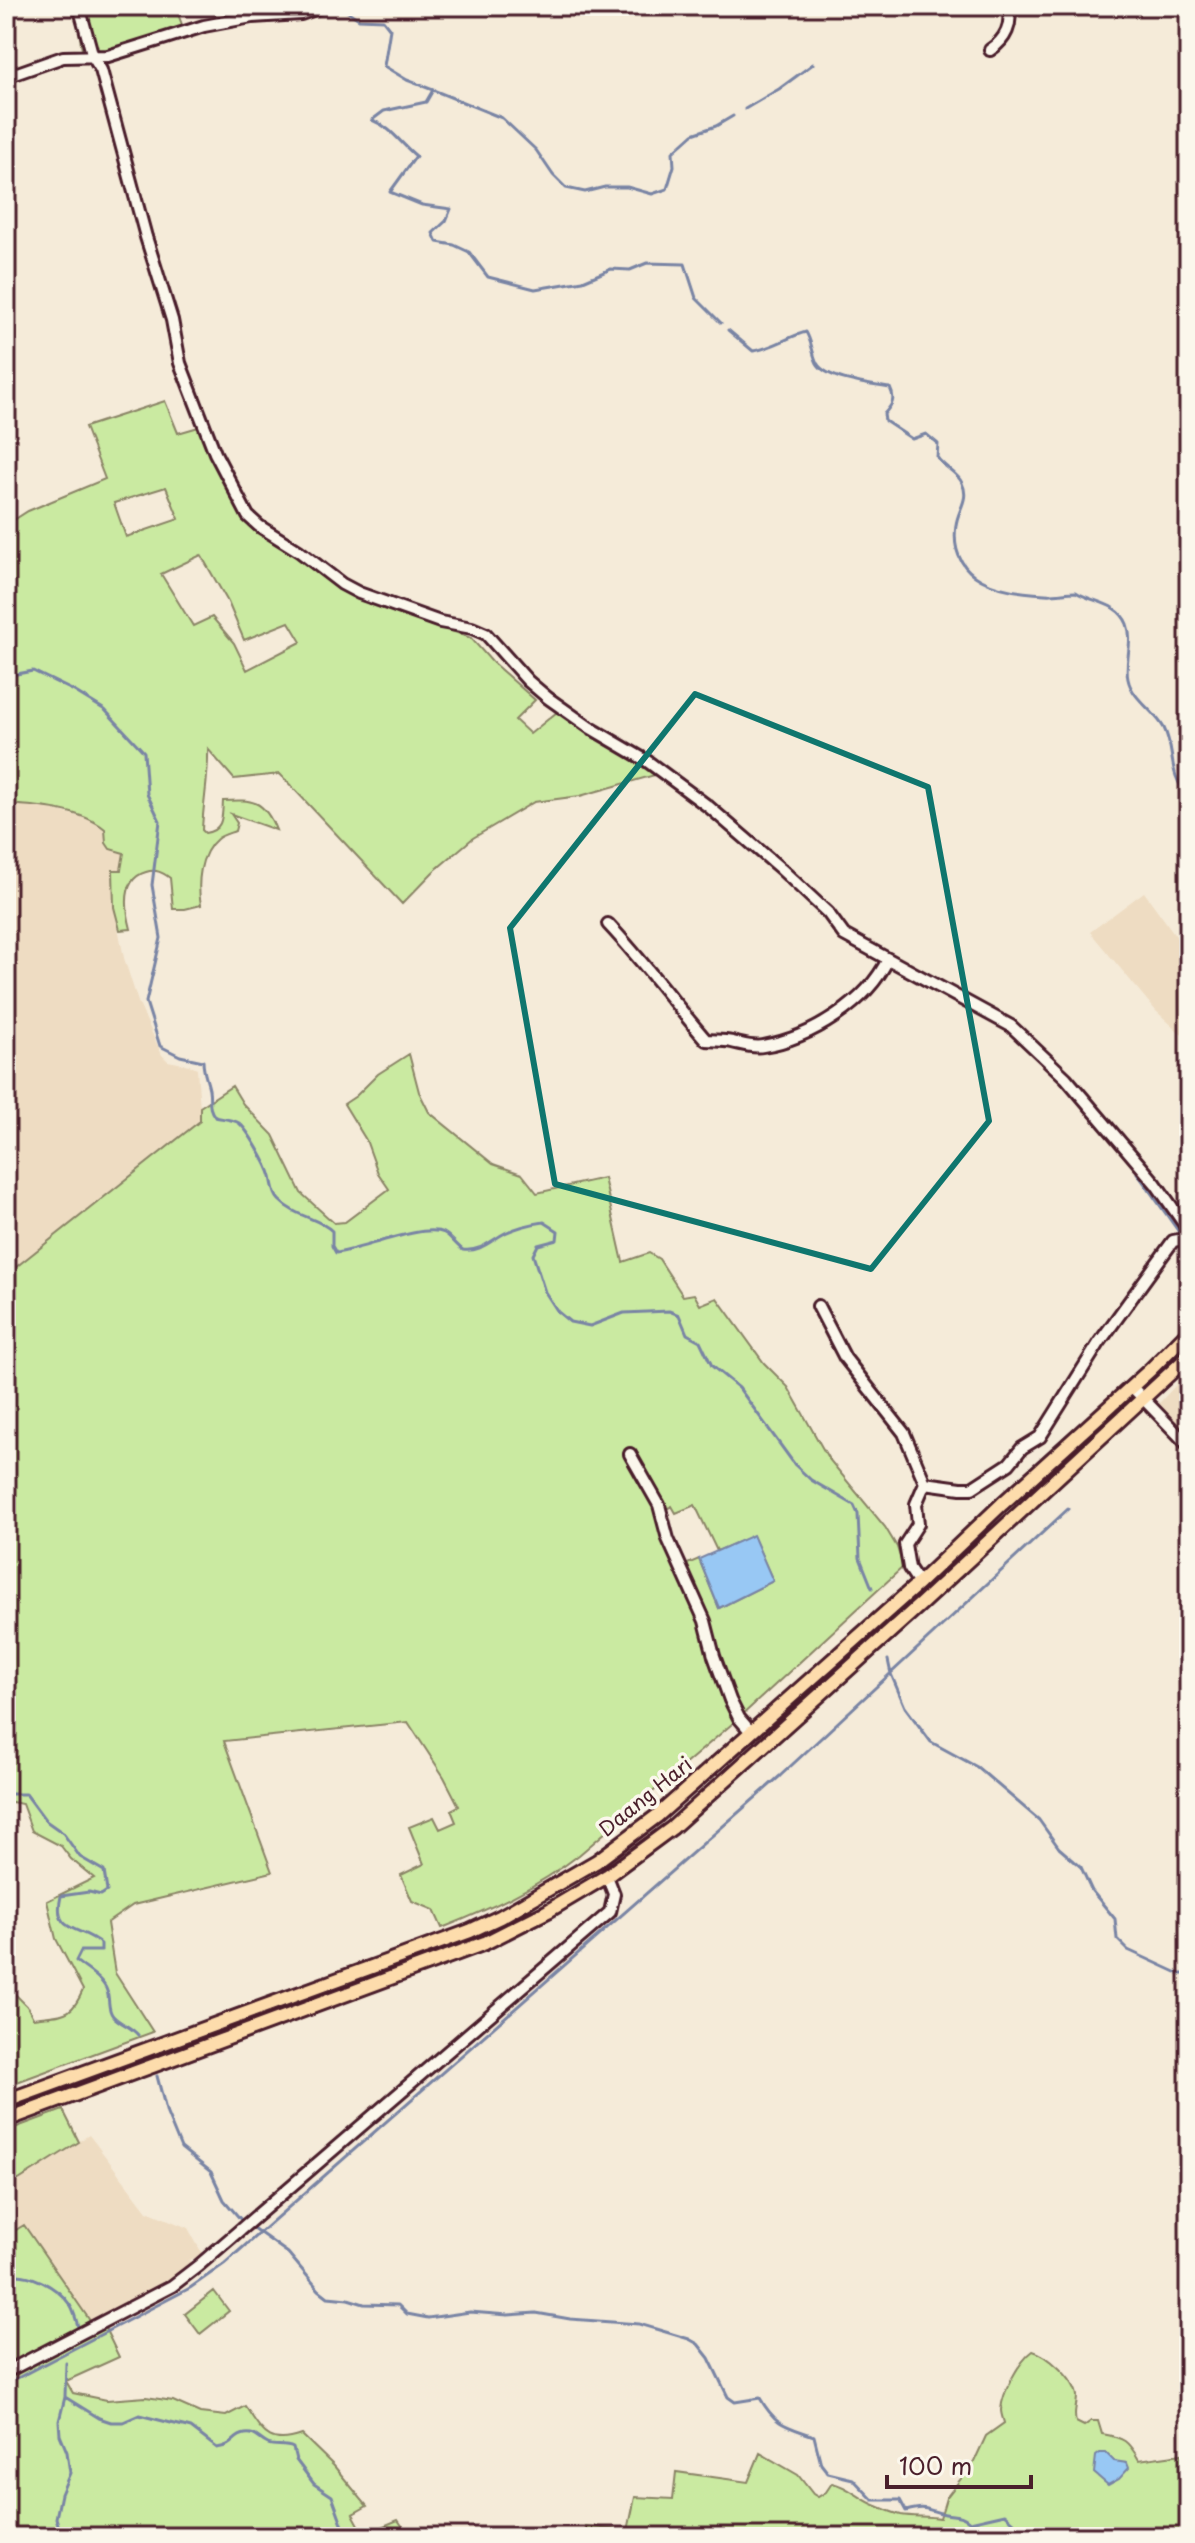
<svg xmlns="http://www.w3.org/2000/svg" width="1195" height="2543" font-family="'Playpen Sans',sans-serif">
<rect width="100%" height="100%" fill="#f5ebd9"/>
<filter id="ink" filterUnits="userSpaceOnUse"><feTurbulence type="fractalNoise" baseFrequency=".0125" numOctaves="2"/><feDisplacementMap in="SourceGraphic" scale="16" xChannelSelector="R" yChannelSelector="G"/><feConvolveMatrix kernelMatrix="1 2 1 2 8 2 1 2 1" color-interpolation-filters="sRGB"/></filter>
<g filter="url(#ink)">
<path fill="#eedcc2" d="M 6,804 L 43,807 L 90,819 L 106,829 L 106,843 L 124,853 L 121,870 L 113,870 L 114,907 L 124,958 L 138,1002 L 162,1055 L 168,1061 L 189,1065 L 197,1069 L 201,1121 L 6,1275 Z
M 1144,892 L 1189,954 L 1189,1041 L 1156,1011 L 1090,932 Z
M 1189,1371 L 1189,1464 L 1172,1437 L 1150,1413 Z
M 89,2135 L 147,2211 L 188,2228 L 203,2255 L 189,2260 L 193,2266 L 178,2277 L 93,2325 L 24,2225 L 6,2236 L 6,2188 Z"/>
<path fill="#caeaa1" stroke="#8a8466" stroke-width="2" fill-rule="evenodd" d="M 110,6 L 175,6 L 184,30 C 158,37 106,59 82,50 L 76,12 Z
M 165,401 L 178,433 L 202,426 L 237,504 L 272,540 L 348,593 L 471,638 L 492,662 L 535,700 L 515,720 L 530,734 L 557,712 L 655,775 L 580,796 L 534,802 L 473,838 L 433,872 L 402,904 L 280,774 L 234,779 L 208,749 C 209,777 203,803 202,830 L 205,833 C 224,830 222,816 223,801 C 253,799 264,800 276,830 L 231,814 L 237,823 L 235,831 C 230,833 221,835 217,839 C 199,854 197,884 201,905 L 185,909 L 173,909 L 170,878 C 162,872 156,869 146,872 C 121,879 126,910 131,929 L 120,930 L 114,907 L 113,870 L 121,870 L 124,853 L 110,849 L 106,843 L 105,829 C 81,809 37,806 6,804 L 6,525 L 28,511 L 105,479 L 85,427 ZM 166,487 L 179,519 L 126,537 L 114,503 ZM 201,555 L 228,602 L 244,640 L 289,622 L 301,642 L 247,670 L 234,643 L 212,617 L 193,626 L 161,574 Z
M 409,1054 L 419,1092 L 429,1112 L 493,1164 L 522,1174 L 537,1193 L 604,1178 L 623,1262 L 649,1253 L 659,1259 L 683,1296 L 694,1294 L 700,1305 L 717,1298 L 764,1363 L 788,1387 L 828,1458 L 885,1527 L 897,1547 L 903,1567 L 739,1718 L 579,1855 C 538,1887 490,1909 442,1928 L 434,1910 L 412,1901 L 401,1875 L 424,1864 L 409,1827 L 434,1817 L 440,1829 L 456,1822 L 451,1810 L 459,1806 L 444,1777 L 408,1722 L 224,1741 L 272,1872 L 133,1905 L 107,1923 L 115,1973 L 153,2032 L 6,2086 L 6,1985 L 27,2006 L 33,2018 C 64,2014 71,2018 83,1990 L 56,1939 L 47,1901 L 94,1878 L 71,1859 L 61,1846 L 32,1831 L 22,1804 L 12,1802 L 6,1803 L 6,1275 L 200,1121 L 200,1107 L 232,1086 L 243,1104 L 273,1135 L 301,1193 L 334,1223 L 345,1222 L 389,1189 L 378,1173 L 366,1140 L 344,1104 L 356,1096 L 378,1074 ZM 695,1505 L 717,1551 L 753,1536 L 773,1581 L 719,1608 L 699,1559 L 683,1566 L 662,1511 L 672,1506 L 676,1513 Z
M 63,2110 L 79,2142 L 6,2188 L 6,2131 Z
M 24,2225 L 93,2325 L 6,2368 L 6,2236 Z
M 214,2291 L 229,2311 L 200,2334 L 185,2314 Z
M 104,2326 L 119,2357 L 66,2381 L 73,2393 L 107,2400 L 146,2397 L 173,2401 L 200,2413 L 226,2416 L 245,2406 C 263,2432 268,2447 302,2435 L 334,2466 L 367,2506 L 353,2514 L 364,2534 L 398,2520 L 405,2530 L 413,2534 L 413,2537 L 6,2537 L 6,2376 Z
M 1033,2351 C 1048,2355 1075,2380 1077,2396 C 1077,2406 1073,2412 1076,2422 L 1084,2426 L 1091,2421 L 1098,2421 L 1102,2434 C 1124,2438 1128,2440 1139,2460 L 1189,2453 L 1189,2537 L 585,2537 L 586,2526 L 628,2531 L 635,2497 L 673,2499 L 676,2472 L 748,2482 L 760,2453 L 798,2475 L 813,2494 L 818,2497 L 826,2492 L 832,2483 C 849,2486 860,2500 877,2506 C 884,2509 893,2513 901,2515 C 914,2517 927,2516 940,2518 L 946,2498 L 974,2462 L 986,2436 L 1004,2423 C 1003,2419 1001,2414 1001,2410 C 1002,2393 1019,2361 1033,2351 Z"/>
<path fill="#98c8f4" stroke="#7984a4" stroke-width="2" d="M 753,1535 L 773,1581 L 719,1608 L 699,1559 Z
M 1100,2453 L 1106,2453 L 1114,2461 L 1127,2463 L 1129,2468 L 1119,2479 L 1108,2485 L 1094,2473 L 1096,2456 Z"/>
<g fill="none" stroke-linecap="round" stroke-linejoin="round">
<path stroke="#7984a4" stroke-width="3" d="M 339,6 L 359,19 L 383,20 L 390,29 L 384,66 L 407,80 L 433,90 L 426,102 L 384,111 L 372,120 C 392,128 400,143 416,156 L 390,192 L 422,205 L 451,209 L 446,221 L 433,233 L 437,242 L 454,245 L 469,252 L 488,277 L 535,289 L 583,281 L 611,269 L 630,270 L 647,263 L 685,264 L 696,298 L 721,323
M 433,90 L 502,118 L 536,150 L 553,175 L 566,188 L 585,192 L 605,187 L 627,187 L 652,194 L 667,189 L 674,166 L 673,152 L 693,134 L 716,126 L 733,116
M 745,109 L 779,89 L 813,64
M 728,330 L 753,351 C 773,348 787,337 806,332 C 812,342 812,353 817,363 C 826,380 872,385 890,388 C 896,400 892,405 884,414 L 885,421 L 912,439 L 926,434 L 938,444 L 937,457 C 943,467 958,473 962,483 C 970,499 958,509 956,525 C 948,581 1001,592 1045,594 C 1055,595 1066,592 1076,592 C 1093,603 1118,602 1127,624 C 1134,642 1124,661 1128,679 C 1132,699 1155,711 1164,728 C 1176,752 1167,775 1189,796
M 6,676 L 33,671 L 74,691 L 105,710 L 144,752 L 147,794 L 160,821 L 152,885 L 161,938 L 146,1002 L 160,1046 L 180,1056 L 203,1061 C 203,1072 207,1079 209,1089 C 211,1101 207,1107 215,1117 C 222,1119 233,1119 239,1123 C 248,1130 268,1165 271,1177 C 273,1185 273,1194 279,1200 C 295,1217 319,1218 332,1231 L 332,1246 L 336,1253 C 361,1250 423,1223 444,1233 C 450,1236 456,1245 463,1250 C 481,1252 490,1241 505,1233 C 518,1227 530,1224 544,1222 L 558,1231 L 557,1240 L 538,1245 L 533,1255 L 545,1292 L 558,1312 L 570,1322 L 590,1326 L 624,1313 L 669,1311 L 679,1315 L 687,1334 L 700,1341 L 712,1366 L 739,1388 L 795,1465 L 811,1480 L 854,1505 L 858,1514 L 860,1558 L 872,1588
M 1137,1173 L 1181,1235
M 888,1660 L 891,1674 L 905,1707 L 931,1742 L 977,1767 L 1039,1820 L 1059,1848 L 1081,1867 L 1092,1891 L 1115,1919 L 1117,1939 L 1128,1950 L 1180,1974 L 1189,1974
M 6,1794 L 26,1794 L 46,1821 L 63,1833 L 80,1857 L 104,1871 L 107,1891 L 101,1895 L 89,1892 L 61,1896 C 52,1935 81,1925 101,1944 L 101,1951 L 81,1951 L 76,1961 C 86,1970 103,1978 107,1991 C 110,2000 107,2009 113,2016 C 120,2024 131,2026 138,2035
M 157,2076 L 167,2114 L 181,2148 L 211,2172 L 224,2200 L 242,2221
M 253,2228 L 288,2253 L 319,2290 L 328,2297 L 348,2299 L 364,2304 L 398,2305 L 407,2314 L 428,2318 L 470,2312 L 508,2315 L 536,2313 L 570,2319 L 639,2324 L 689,2339 L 698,2344 L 709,2358 L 728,2397 L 735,2402 L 760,2398 C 776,2426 786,2426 814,2436 L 821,2464 L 828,2473 L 853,2479 L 873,2500 L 900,2500 L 906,2511 C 928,2505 925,2510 945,2514 C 956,2516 961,2514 970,2522 L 1005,2514 L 1014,2522 L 1011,2537
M 6,2277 C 26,2269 59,2288 70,2305 C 75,2313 77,2322 79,2331
M 6,2384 L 190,2288 L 224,2264 L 780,1776 L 1068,1509
M 65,2397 L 99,2418 L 111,2422 L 123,2422 L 139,2415 L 191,2428 L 217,2448 C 234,2446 233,2436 245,2434 C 256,2432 259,2440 268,2444 C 275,2447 285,2444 293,2448 L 296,2460 L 314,2484 L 332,2496 L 347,2537
M 62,2537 L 56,2518 L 61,2494 L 70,2473 L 67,2452 L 60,2435 L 59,2421 L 65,2397 L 66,2363"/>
<g stroke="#4a1f2b" stroke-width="16">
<path id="minor" d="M 79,6 L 93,57 L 101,70 L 146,237 L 172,320 L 180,363 L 215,453 L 248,516 L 259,526 L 299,551 L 342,584 L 359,593 L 440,622 L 472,628 L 486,634 L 528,681 L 548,698 L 589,727 L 647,761 L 709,807 L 781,869 L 828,913 L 844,935 L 1011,1026 L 1066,1078 L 1156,1184 L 1189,1231
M 990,50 C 1005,40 1014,24 1007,6
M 6,77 L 63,57 L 108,56 L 204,26 L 252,17 L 301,14 L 324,6
M 608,924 C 643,961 673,1002 706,1040 C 715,1041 723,1040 732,1042 C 742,1044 752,1048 763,1046 C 811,1038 867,1003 888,959
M 818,1306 L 845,1358 L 904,1433 L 925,1483 L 961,1488 L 972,1488 L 1009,1464 L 1022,1448 L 1040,1437 L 1099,1343 L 1173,1241 L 1189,1238
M 1132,1387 L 1189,1446
M 630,1454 L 659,1505 L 668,1539 L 705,1621 L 714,1656 L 730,1700 L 739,1718 L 751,1732
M 919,1583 L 909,1568 L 905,1544 L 918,1524 L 916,1504 L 925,1483
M 6,2372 L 172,2286 L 198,2266 L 610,1912 L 614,1894 L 607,1876"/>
</g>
<g stroke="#4a1f2b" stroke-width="18">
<path id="major" d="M 6,2101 L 470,1931 L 500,1917 L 597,1861 L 657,1816 L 919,1583 L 1002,1504 L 1150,1370 L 1189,1331
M 6,2120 L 485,1943 L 548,1911 L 607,1876 L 672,1828 L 922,1603 L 1189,1356"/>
</g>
<use href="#minor" stroke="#fbf7ec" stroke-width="10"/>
<use href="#major" stroke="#fddcac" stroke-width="12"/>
</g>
</g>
<path fill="none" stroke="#0f766e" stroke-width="6" stroke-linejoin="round" d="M 695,694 L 928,787 L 989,1121 L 871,1269 L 555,1184 L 510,928 Z"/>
<g text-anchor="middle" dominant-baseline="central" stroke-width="7" stroke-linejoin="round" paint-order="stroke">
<g font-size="20" fill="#4a1f2b" stroke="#fbf7ec">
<text transform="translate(645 1796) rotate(-39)">Daang Hari</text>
</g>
</g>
<rect width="1195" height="2543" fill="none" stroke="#fbf7ec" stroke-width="32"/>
<rect x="16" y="16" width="1163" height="2511" fill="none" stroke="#4a1f2b" stroke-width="3" filter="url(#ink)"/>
<path d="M887 2475v12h144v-12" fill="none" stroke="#4a1f2b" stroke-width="4"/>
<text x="899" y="2475" font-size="24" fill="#4a1f2b" stroke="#fbf7ec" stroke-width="6" paint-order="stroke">100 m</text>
</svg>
